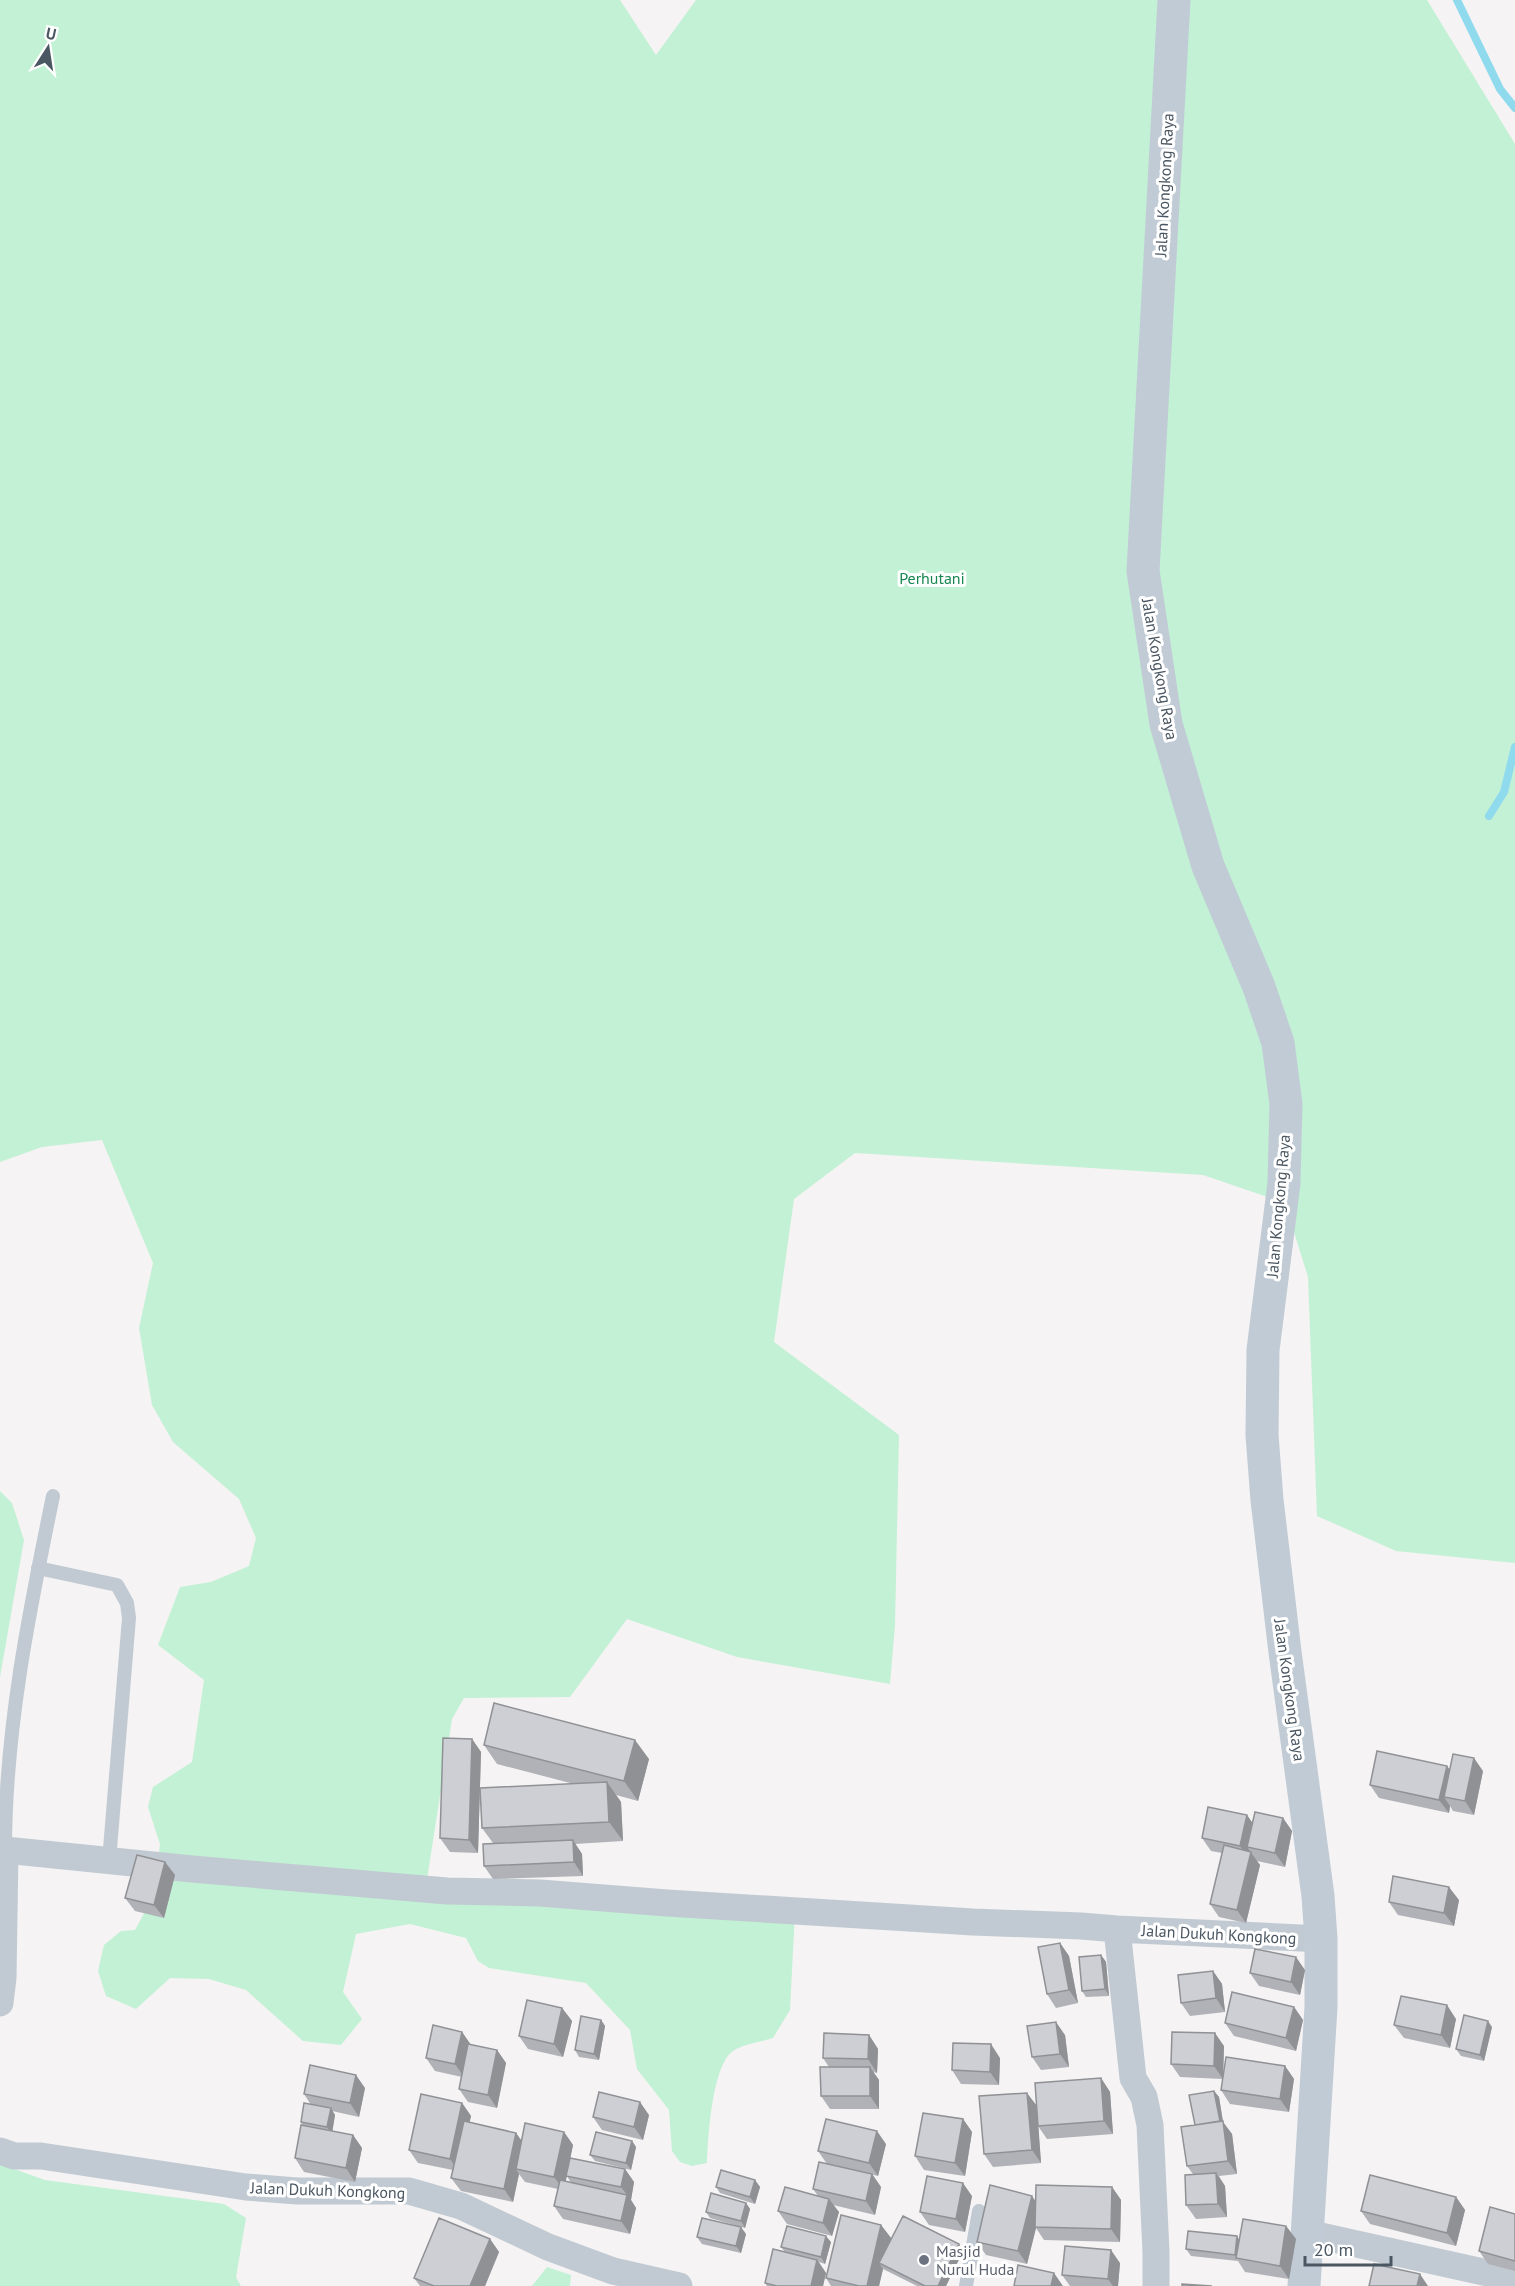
<svg xmlns="http://www.w3.org/2000/svg" width="1515" height="2286" font-family="'PT Sans',sans-serif">
<rect width="100%" height="100%" fill="#f5f3f3"/>
<path fill="#c3f1d5" d="M 0,0 L 620,0 L 656,55 L 696,0 L 1427,0 L 1515,144 L 1515,1563 L 1396,1551 L 1317,1516 L 1308,1277 L 1285,1203 L 1203,1175 L 855,1153 L 794,1199 L 774,1342 L 899,1435 L 895,1625 L 890,1684 L 737,1657 L 627,1619 L 570,1697 L 464,1698 L 452,1719 L 425,1892 L 795,1912 L 790,2010 L 773,2038 C 761,2042 743,2044 733,2051 C 712,2065 708,2138 707,2163 L 692,2166 L 680,2162 L 672,2151 L 669,2110 L 637,2069 L 630,2030 L 586,1983 L 489,1968 L 478,1961 L 466,1938 L 410,1924 L 356,1934 L 343,1992 L 362,2019 L 341,2045 L 303,2041 L 246,1990 L 209,1979 L 170,1978 L 136,2009 L 106,1996 L 98,1971 L 104,1945 L 121,1931 L 135,1930 L 154,1895 L 160,1844 L 148,1807 L 153,1787 L 192,1762 L 204,1680 L 158,1645 L 180,1587 L 211,1582 L 249,1566 L 256,1538 L 239,1499 L 173,1442 L 152,1405 L 139,1328 L 153,1263 L 102,1140 L 42,1147 L 0,1162 Z
M 0,1491 L 12,1503 L 24,1540 L 0,1677 Z
M 0,2164 L 45,2180 L 224,2204 L 246,2218 L 236,2277 L 241,2286 L 0,2286 Z
M 547,2267 L 571,2275 L 570,2286 L 532,2286 Z"/>
<g fill="none" stroke-linecap="round" stroke-linejoin="round">
<path stroke="#90daee" stroke-width="8" d="M 1457,0 L 1500,89 L 1515,108
M 1489,816 L 1504,792 L 1515,747"/>
<path stroke="#c1cad2" stroke-width="14" d="M 38,1568 L 117,1585 L 127,1603 L 129,1618 L 109,1861
M 5,1850 C 5,1731 29,1612 53,1496
M 966,2286 L 979,2211"/>
<path stroke="#c1cad2" stroke-width="27" d="M 1117,1929 L 1133,2078 L 1144,2097 L 1150,2125 L 1156,2252 L 1156,2286
M 0,2003 L 3,1978 L 5,1850 L 192,1869 L 447,1891 L 540,1893 L 667,1903 L 973,1922 L 1081,1926 L 1117,1929 L 1321,1939
M 0,2151 L 14,2156 L 41,2156 L 246,2187 L 297,2191 L 409,2191 L 461,2206 L 548,2247 L 613,2271 L 679,2286
M 1307,2233 L 1515,2279"/>
<path stroke="#c1cbd6" stroke-width="33" d="M 1174,0 L 1143,571 L 1166,724 L 1208,866 L 1259,987 L 1278,1043 L 1286,1104 L 1284,1183 L 1263,1350 L 1262,1435 L 1267,1500 L 1285,1652 L 1318,1896 L 1321,1939 L 1321,2007 L 1304,2286"/>
</g>
<path fill="#b0b2b7" fill-rule="evenodd" d="M 472,1739 L 481,1752 L 478,1853 L 450,1852 L 440,1838 Z
M 484,1745 L 649,1759 L 638,1801 L 616,1795 L 621,1802 L 623,1841 L 575,1844 L 582,1854 L 583,1876 L 493,1879 L 484,1866 L 493,1843 L 482,1828 L 574,1784 L 497,1764 Z
M 1447,1766 L 1450,1770 L 1483,1771 L 1474,1815 L 1453,1811 L 1450,1806 L 1449,1813 L 1379,1798 L 1370,1785 Z
M 1247,1815 L 1252,1823 L 1283,1818 L 1292,1831 L 1285,1867 L 1257,1861 L 1260,1865 L 1246,1923 L 1219,1917 L 1210,1904 L 1222,1853 L 1211,1851 L 1202,1838 Z
M 165,1862 L 175,1875 L 164,1918 L 135,1911 L 125,1898 Z
M 1459,1900 L 1454,1926 L 1398,1915 L 1389,1902 Z
M 1060,1943 L 1069,1956 L 1078,2003 L 1056,2008 L 1047,1994 Z
M 1101,1955 L 1106,1962 L 1109,1996 L 1086,1997 L 1082,1991 Z
M 1305,1970 L 1300,1995 L 1259,1986 L 1250,1973 Z
M 1213,1971 L 1222,1984 L 1225,2012 L 1190,2016 L 1181,2003 Z
M 1294,2007 L 1303,2020 L 1296,2051 L 1234,2036 L 1225,2023 Z
M 562,2008 L 572,2021 L 563,2057 L 528,2049 L 519,2036 Z
M 1456,2019 L 1450,2048 L 1404,2038 L 1394,2025 Z
M 601,2020 L 605,2026 L 599,2060 L 579,2057 L 575,2050 Z
M 1492,2027 L 1484,2061 L 1461,2056 L 1456,2049 Z
M 462,2032 L 471,2045 L 497,2050 L 506,2063 L 497,2108 L 468,2102 L 459,2089 L 462,2077 L 435,2071 L 426,2058 Z
M 869,2035 L 878,2049 L 877,2073 L 873,2072 L 879,2080 L 879,2109 L 830,2109 L 821,2096 L 829,2067 L 823,2058 Z
M 1065,2035 L 1069,2067 L 1041,2070 L 1032,2057 Z
M 1224,2046 L 1223,2078 L 1285,2066 L 1294,2079 L 1289,2112 L 1230,2104 L 1221,2090 L 1223,2079 L 1180,2077 L 1171,2064 Z
M 1000,2058 L 999,2085 L 961,2084 L 952,2070 Z
M 1101,2078 L 1110,2092 L 1113,2134 L 1047,2139 L 1038,2126 L 1041,2163 L 993,2167 L 984,2154 L 1036,2106 Z
M 365,2088 L 359,2117 L 332,2111 L 335,2115 L 332,2131 L 353,2135 L 362,2148 L 355,2182 L 304,2172 L 295,2158 L 302,2125 L 301,2122 L 311,2105 L 304,2094 Z
M 1214,2091 L 1219,2097 L 1223,2122 L 1232,2134 L 1237,2174 L 1219,2176 L 1225,2186 L 1227,2217 L 1196,2219 L 1186,2205 L 1193,2174 L 1187,2166 L 1195,2125 Z
M 462,2103 L 471,2116 L 469,2123 L 516,2133 L 522,2141 L 564,2132 L 573,2145 L 570,2158 L 625,2169 L 634,2182 L 631,2200 L 636,2208 L 630,2234 L 563,2219 L 554,2206 L 558,2189 L 525,2182 L 519,2174 L 513,2202 L 461,2191 L 451,2178 L 453,2170 L 418,2163 L 409,2150 ZM 567,2176 L 571,2183 L 565,2182 Z
M 649,2115 L 643,2140 L 602,2130 L 593,2117 Z
M 963,2119 L 972,2132 L 965,2176 L 924,2170 L 915,2156 Z
M 632,2141 L 636,2147 L 631,2170 L 595,2161 L 590,2155 Z
M 886,2144 L 878,2176 L 861,2172 L 872,2174 L 881,2187 L 875,2215 L 833,2205 L 839,2212 L 832,2236 L 787,2224 L 778,2211 L 818,2196 L 813,2189 L 827,2164 L 818,2151 Z
M 755,2180 L 760,2187 L 755,2204 L 720,2193 L 716,2187 Z
M 1112,2187 L 1121,2200 L 1120,2242 L 1044,2240 L 1036,2228 L 1027,2264 L 986,2255 L 977,2242 L 1035,2201 Z
M 972,2196 L 965,2232 L 929,2225 L 920,2212 Z
M 1456,2197 L 1465,2210 L 1456,2246 L 1370,2224 L 1361,2211 Z
M 746,2203 L 750,2209 L 745,2228 L 710,2218 L 706,2212 Z
M 1515,2214 L 1515,2271 L 1488,2264 L 1479,2251 Z
M 881,2225 L 891,2238 L 889,2243 L 963,2251 L 946,2286 L 917,2286 L 883,2269 L 879,2286 L 831,2286 L 826,2278 Z
M 1286,2226 L 1296,2239 L 1289,2279 L 1245,2272 L 1238,2261 L 1191,2256 L 1186,2249 L 1239,2240 Z
M 746,2234 L 741,2253 L 702,2244 L 697,2237 Z
M 490,2239 L 499,2252 L 485,2286 L 420,2286 L 414,2278 Z
M 831,2242 L 825,2264 L 819,2262 L 826,2273 L 823,2286 L 767,2286 L 765,2283 L 785,2252 L 781,2247 Z
M 1120,2263 L 1118,2286 L 1070,2286 L 1062,2275 Z"/>
<path fill="#909195" d="M 472,1739 L 481,1752 L 478,1853 L 469,1840 Z
M 635,1740 L 649,1759 L 638,1801 L 624,1781 Z
M 1474,1758 L 1483,1771 L 1474,1815 L 1465,1801 Z
M 1447,1766 L 1456,1779 L 1444,1797 L 1450,1806 L 1449,1813 L 1439,1800 Z
M 607,1782 L 621,1802 L 623,1841 L 609,1822 Z
M 1247,1815 L 1256,1828 L 1247,1847 L 1260,1865 L 1246,1923 L 1237,1910 L 1249,1859 L 1240,1846 Z
M 1283,1818 L 1292,1831 L 1285,1867 L 1275,1853 Z
M 573,1840 L 582,1854 L 583,1876 L 574,1862 Z
M 165,1862 L 175,1875 L 164,1918 L 154,1905 Z
M 1449,1887 L 1459,1900 L 1454,1926 L 1444,1913 Z
M 1060,1943 L 1069,1956 L 1078,2003 L 1069,1990 Z
M 1101,1955 L 1106,1962 L 1109,1996 L 1105,1989 Z
M 1296,1957 L 1305,1970 L 1300,1995 L 1291,1982 Z
M 1213,1971 L 1222,1984 L 1225,2012 L 1216,1998 Z
M 1447,2005 L 1456,2019 L 1450,2048 L 1441,2035 Z
M 1294,2007 L 1303,2020 L 1296,2051 L 1286,2038 Z
M 562,2008 L 572,2021 L 563,2057 L 554,2044 Z
M 601,2020 L 605,2026 L 599,2060 L 594,2054 Z
M 1488,2021 L 1492,2027 L 1484,2061 L 1480,2055 Z
M 1056,2022 L 1065,2035 L 1069,2067 L 1060,2054 Z
M 462,2032 L 471,2045 L 464,2077 L 455,2064 Z
M 1215,2033 L 1224,2046 L 1223,2079 L 1214,2066 Z
M 869,2035 L 878,2049 L 877,2073 L 868,2059 Z
M 991,2044 L 1000,2058 L 999,2085 L 990,2072 Z
M 497,2050 L 506,2063 L 497,2108 L 488,2095 Z
M 1285,2066 L 1294,2079 L 1289,2112 L 1280,2099 Z
M 870,2067 L 879,2080 L 879,2109 L 870,2096 Z
M 356,2075 L 365,2088 L 359,2117 L 350,2103 Z
M 1101,2078 L 1110,2092 L 1113,2134 L 1104,2121 Z
M 1214,2091 L 1219,2097 L 1223,2122 L 1232,2134 L 1237,2174 L 1228,2161 L 1223,2126 L 1220,2121 Z
M 1027,2093 L 1037,2106 L 1041,2163 L 1032,2150 Z
M 640,2102 L 649,2115 L 643,2140 L 634,2127 Z
M 462,2103 L 471,2116 L 459,2172 L 450,2159 Z
M 331,2108 L 335,2115 L 332,2134 L 327,2127 Z
M 963,2119 L 972,2132 L 965,2176 L 955,2163 Z
M 877,2131 L 886,2144 L 878,2176 L 869,2163 Z
M 564,2132 L 573,2145 L 564,2190 L 554,2177 Z
M 516,2133 L 525,2146 L 516,2169 L 519,2174 L 513,2202 L 504,2189 Z
M 353,2135 L 362,2148 L 355,2182 L 346,2168 Z
M 632,2141 L 636,2147 L 631,2170 L 626,2163 Z
M 625,2169 L 634,2182 L 631,2200 L 636,2208 L 630,2234 L 621,2221 L 627,2195 L 621,2187 Z
M 1216,2173 L 1225,2186 L 1227,2217 L 1218,2204 Z
M 872,2174 L 881,2187 L 875,2215 L 866,2201 Z
M 755,2180 L 760,2187 L 755,2204 L 750,2197 Z
M 963,2183 L 972,2196 L 965,2232 L 956,2219 Z
M 1112,2187 L 1121,2200 L 1120,2242 L 1111,2229 Z
M 1032,2196 L 1041,2209 L 1035,2227 L 1036,2228 L 1027,2264 L 1018,2251 Z
M 1456,2197 L 1465,2210 L 1456,2246 L 1447,2233 Z
M 829,2199 L 839,2212 L 832,2236 L 823,2223 Z
M 746,2203 L 750,2209 L 745,2228 L 741,2221 Z
M 881,2225 L 891,2238 L 884,2266 L 879,2263 L 883,2269 L 879,2286 L 867,2286 Z
M 1286,2226 L 1296,2239 L 1289,2279 L 1280,2266 Z
M 741,2227 L 746,2234 L 741,2253 L 736,2246 Z
M 826,2236 L 831,2242 L 825,2264 L 821,2257 Z
M 1237,2236 L 1241,2243 L 1238,2259 L 1235,2255 Z
M 490,2239 L 499,2252 L 485,2286 L 470,2286 Z
M 959,2244 L 963,2251 L 946,2286 L 938,2286 Z
M 1111,2250 L 1120,2263 L 1118,2286 L 1113,2286 L 1108,2279 Z
M 817,2260 L 826,2273 L 823,2286 L 811,2286 Z
M 1054,2273 L 1063,2286 L 1051,2286 Z
M 1420,2274 L 1428,2286 L 1417,2286 Z"/>
<path fill="#cdcfd5" stroke="#909195" stroke-width="1.5" d="M 494,1703 L 635,1740 L 624,1781 L 484,1745 Z
M 443,1738 L 472,1739 L 469,1840 L 440,1838 Z
M 1377,1751 L 1447,1766 L 1439,1800 L 1370,1785 Z
M 1453,1754 L 1474,1758 L 1465,1801 L 1444,1797 Z
M 607,1782 L 609,1822 L 482,1828 L 480,1788 Z
M 1208,1807 L 1247,1815 L 1240,1846 L 1202,1838 Z
M 1255,1812 L 1283,1818 L 1275,1853 L 1247,1847 Z
M 573,1840 L 574,1862 L 484,1866 L 483,1844 Z
M 1224,1845 L 1251,1852 L 1237,1910 L 1210,1904 Z
M 137,1855 L 165,1862 L 154,1905 L 125,1898 Z
M 1393,1876 L 1449,1887 L 1444,1913 L 1389,1902 Z
M 1060,1943 L 1069,1990 L 1047,1994 L 1038,1947 Z
M 1255,1949 L 1296,1957 L 1291,1982 L 1250,1973 Z
M 1101,1955 L 1105,1989 L 1082,1991 L 1079,1957 Z
M 1213,1971 L 1216,1998 L 1181,2003 L 1178,1975 Z
M 1232,1992 L 1294,2007 L 1286,2038 L 1225,2023 Z
M 1401,1996 L 1447,2005 L 1441,2035 L 1394,2025 Z
M 527,2000 L 562,2008 L 554,2044 L 519,2036 Z
M 1464,2015 L 1488,2021 L 1480,2055 L 1456,2049 Z
M 581,2016 L 601,2020 L 594,2054 L 575,2050 Z
M 1056,2022 L 1060,2054 L 1032,2057 L 1027,2026 Z
M 433,2025 L 462,2032 L 455,2064 L 426,2058 Z
M 1172,2032 L 1215,2033 L 1214,2066 L 1171,2064 Z
M 824,2033 L 869,2035 L 868,2059 L 823,2058 Z
M 953,2043 L 991,2044 L 990,2072 L 952,2070 Z
M 468,2044 L 497,2050 L 488,2095 L 459,2089 Z
M 1226,2057 L 1285,2066 L 1280,2099 L 1221,2090 Z
M 310,2065 L 356,2075 L 350,2103 L 304,2094 Z
M 820,2067 L 870,2067 L 870,2096 L 821,2096 Z
M 1101,2078 L 1104,2121 L 1038,2126 L 1035,2083 Z
M 1214,2091 L 1220,2121 L 1195,2125 L 1189,2095 Z
M 599,2092 L 640,2102 L 634,2127 L 593,2117 Z
M 1027,2093 L 1032,2150 L 984,2154 L 979,2096 Z
M 421,2094 L 462,2103 L 450,2159 L 409,2150 Z
M 304,2103 L 331,2108 L 327,2127 L 301,2122 Z
M 923,2113 L 963,2119 L 955,2163 L 915,2156 Z
M 826,2119 L 877,2131 L 869,2163 L 818,2151 Z
M 464,2121 L 516,2133 L 504,2189 L 451,2178 Z
M 1223,2121 L 1228,2161 L 1187,2166 L 1181,2127 Z
M 525,2123 L 564,2132 L 554,2177 L 516,2169 Z
M 301,2125 L 353,2135 L 346,2168 L 295,2158 Z
M 596,2132 L 632,2141 L 626,2163 L 590,2155 Z
M 570,2158 L 625,2169 L 621,2187 L 566,2176 Z
M 819,2162 L 872,2174 L 866,2201 L 813,2189 Z
M 721,2170 L 755,2180 L 750,2197 L 716,2187 Z
M 1216,2173 L 1218,2204 L 1186,2205 L 1185,2175 Z
M 1370,2175 L 1456,2197 L 1447,2233 L 1361,2211 Z
M 927,2176 L 963,2183 L 956,2219 L 920,2212 Z
M 560,2180 L 627,2195 L 621,2221 L 554,2206 Z
M 990,2185 L 1032,2196 L 1018,2251 L 977,2242 Z
M 1036,2185 L 1112,2187 L 1111,2229 L 1035,2227 Z
M 785,2187 L 829,2199 L 823,2223 L 778,2211 Z
M 711,2193 L 746,2203 L 741,2221 L 706,2212 Z
M 1490,2207 L 1515,2214 L 1515,2261 L 1479,2251 Z
M 841,2215 L 881,2225 L 867,2286 L 859,2286 L 826,2278 Z
M 903,2216 L 959,2244 L 938,2286 L 925,2286 L 879,2263 Z
M 439,2218 L 490,2239 L 470,2286 L 434,2286 L 414,2278 Z
M 702,2218 L 741,2227 L 736,2246 L 697,2237 Z
M 1243,2219 L 1286,2226 L 1280,2266 L 1236,2258 Z
M 787,2226 L 826,2236 L 821,2257 L 781,2247 Z
M 1188,2231 L 1237,2236 L 1235,2255 L 1186,2249 Z
M 1065,2246 L 1111,2250 L 1108,2279 L 1062,2275 Z
M 773,2249 L 817,2260 L 811,2286 L 777,2286 L 765,2283 Z
M 1374,2264 L 1420,2274 L 1417,2286 L 1369,2286 Z
M 1018,2265 L 1054,2273 L 1051,2286 L 1014,2286 Z
M 1182,2284 L 1212,2286 L 1182,2286 Z"/>
<circle fill="#6b7280" stroke="#fff" stroke-width="2" cx="924" cy="2260" r="6"/>
<g text-anchor="middle" dominant-baseline="central" stroke-width="6" stroke-linejoin="round" paint-order="stroke">
<g font-size="16" fill="#4a5661" stroke="#fff">
<text transform="translate(1164 185) rotate(-87)">Jalan Kongkong Raya</text>
<text transform="translate(1160 669) rotate(80)">Jalan Kongkong Raya</text>
<text transform="translate(1278 1206) rotate(-85)">Jalan Kongkong Raya</text>
<text transform="translate(1290 1690) rotate(82)">Jalan Kongkong Raya</text>
<text transform="translate(1219 1934) rotate(3)">Jalan Dukuh Kongkong</text>
<text transform="translate(328 2190) rotate(2)">Jalan Dukuh Kongkong</text>
</g>
<g font-size="16" fill="#17864f" stroke="#fff">
<text x="932" y="578">Perhutani</text>
</g>
<g font-size="16" fill="#5b616d" stroke="#fff" text-anchor="start">
<text x="936" y="2251">Masjid<tspan x="936" dy="18">Nurul Huda</tspan></text>
</g>
</g>
<g transform="translate(48 48) rotate(12)" stroke="#ffffff" stroke-width="4.5" paint-order="stroke">
<path d="M0-4.5L10 22L0 15L-10 22Z" fill="#4a5661"/>
<text y="-9" font-size="16" font-weight="bold" text-anchor="middle" fill="#4a5661">U</text>
</g>
<path d="M1305 2256v9h86v-9" fill="none" stroke="#4a5661" stroke-width="3"/>
<text x="1314" y="2256" font-size="18" fill="#4a5661" stroke="#ffffff" stroke-width="4.5" paint-order="stroke">20 m</text>
</svg>
